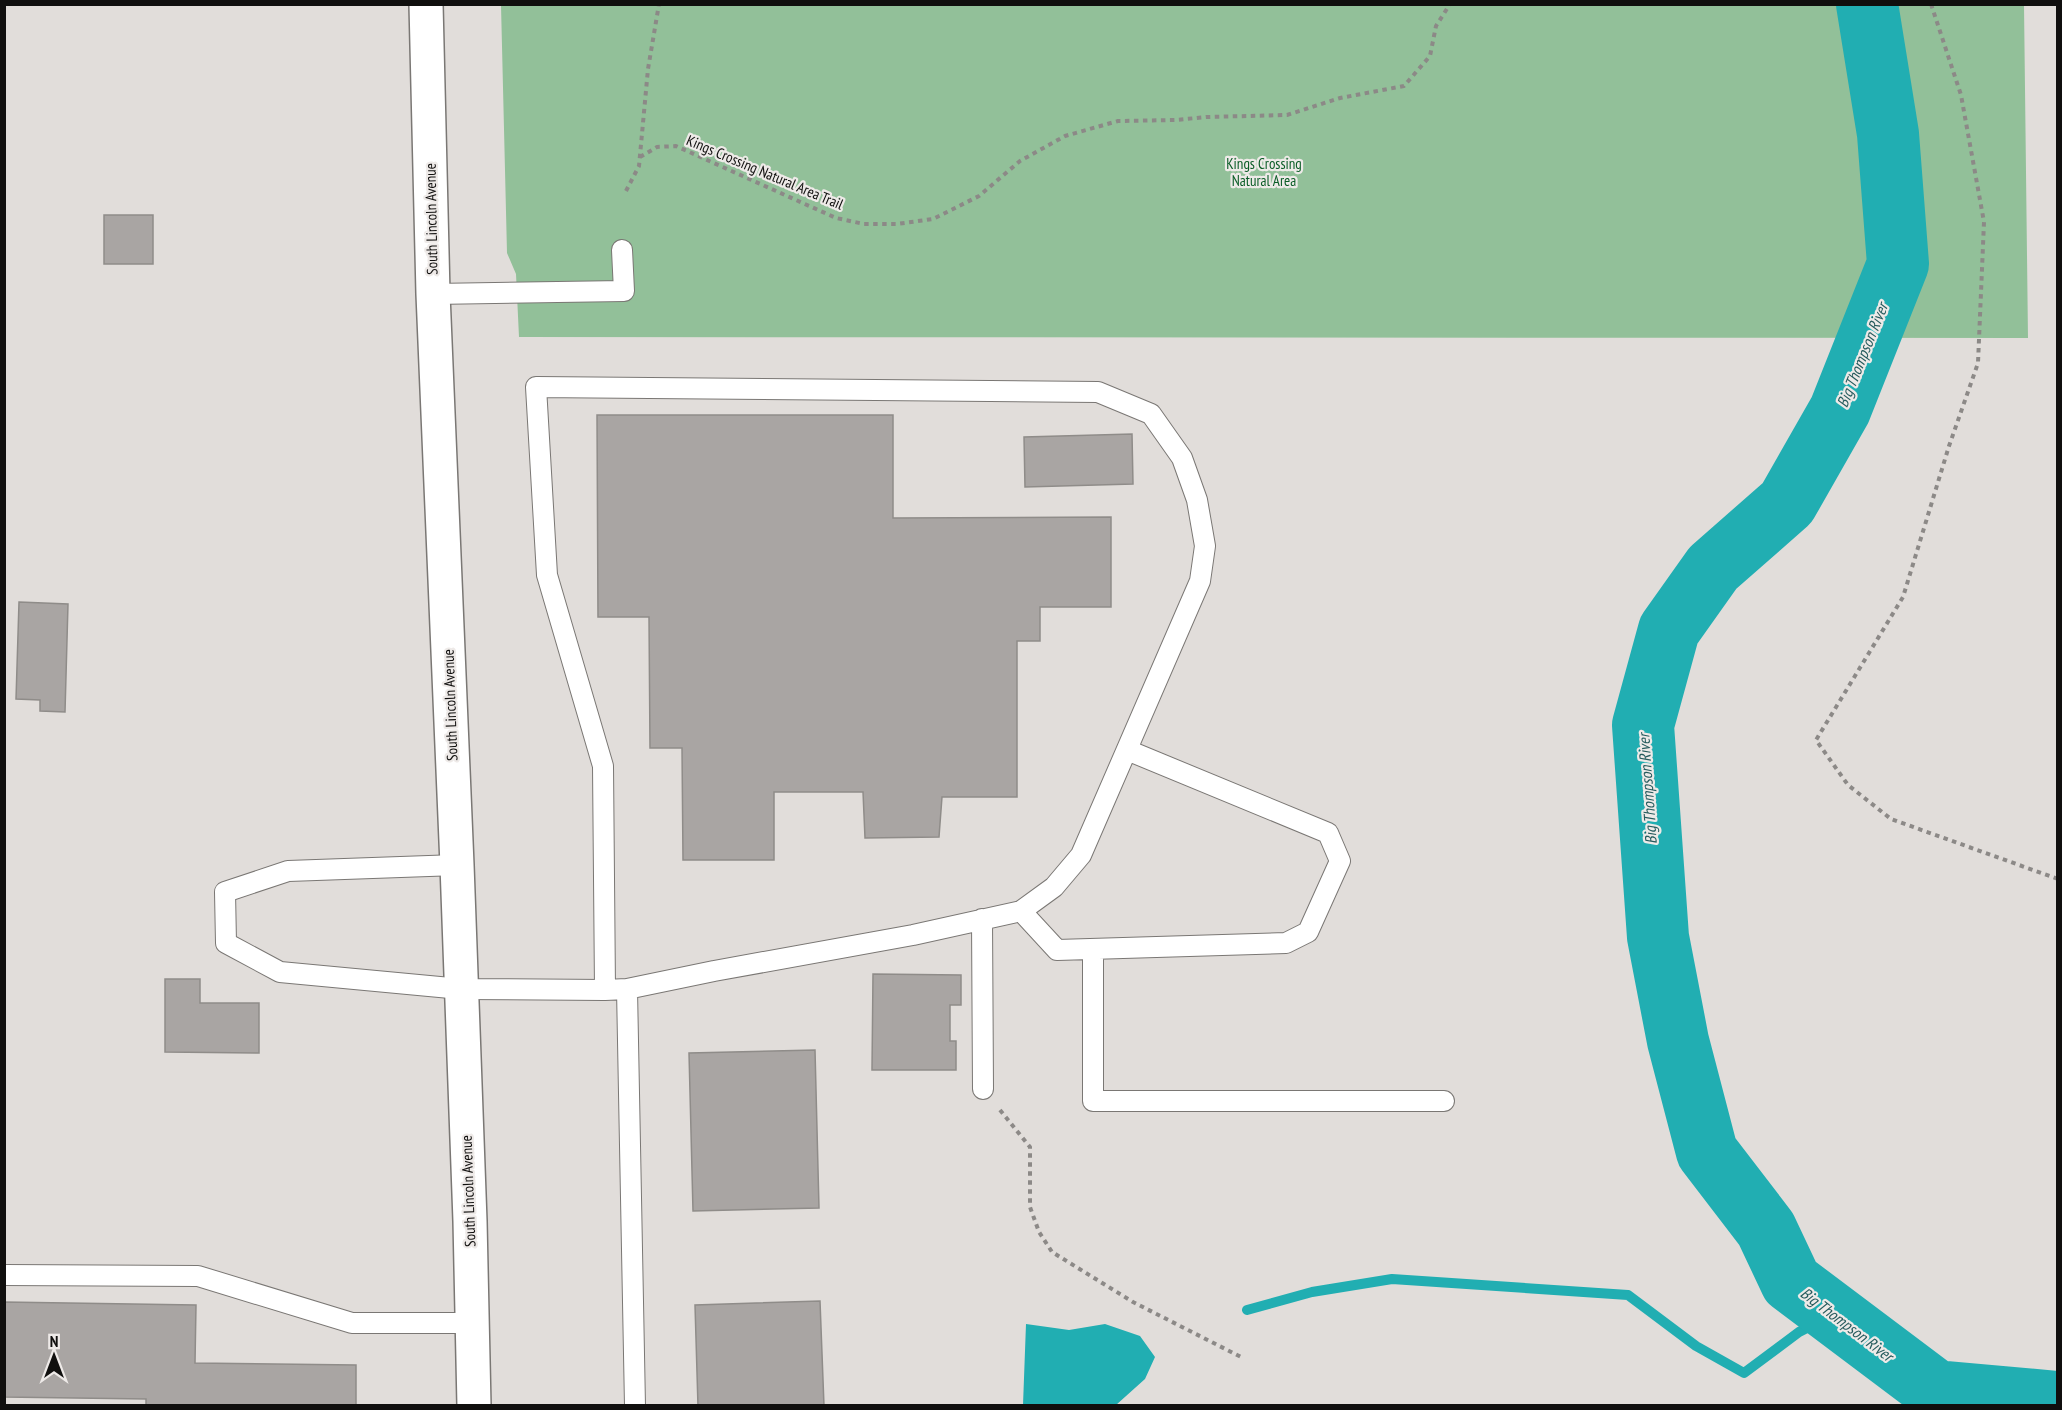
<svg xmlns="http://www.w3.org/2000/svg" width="2062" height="1410" font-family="'PT Sans Narrow',sans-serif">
<rect width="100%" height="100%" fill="#e1ddda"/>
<path fill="#92c099" d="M 501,5 L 2024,5 L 2028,338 L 519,337 L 516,274 L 507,253 Z"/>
<path fill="#21aeb2" d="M 1026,1324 L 1069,1330 L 1105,1324 L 1140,1336 L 1155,1357 L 1145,1379 L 1116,1405 L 1023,1405 Z"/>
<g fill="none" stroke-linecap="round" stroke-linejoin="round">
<path stroke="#21aeb2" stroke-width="10" d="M 1247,1310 L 1312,1292 L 1392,1279 L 1628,1295 L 1696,1346 L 1744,1373 L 1799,1332 L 1834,1314"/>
<path stroke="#21aeb2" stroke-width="62" d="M 1867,4 L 1888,134 L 1898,264 L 1840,410 L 1787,503 L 1713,568 L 1669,630 L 1643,725 L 1658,937 L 1678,1041 L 1707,1152 L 1766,1229 L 1791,1282 L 1936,1391 L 2058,1402"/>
</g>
<path fill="#a9a5a3" stroke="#8f8c89" stroke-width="1.5" d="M 104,215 L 153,215 L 153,264 L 104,264 Z
M 597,415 L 893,415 L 893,518 L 1111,517 L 1111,607 L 1040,607 L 1040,641 L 1017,641 L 1017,797 L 942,797 L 939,837 L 865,838 L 863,792 L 774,792 L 774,860 L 683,860 L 682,748 L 650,748 L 649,617 L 598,617 Z
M 1132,434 L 1133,484 L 1025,487 L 1024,437 Z
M 19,602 L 68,604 L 65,712 L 40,711 L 40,700 L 16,699 Z
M 873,974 L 961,975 L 961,1005 L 950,1005 L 950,1041 L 956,1041 L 956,1070 L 872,1070 Z
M 165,979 L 200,979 L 200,1003 L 259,1003 L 259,1053 L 165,1052 Z
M 815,1050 L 819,1208 L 693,1211 L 689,1053 Z
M 820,1301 L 824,1406 L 698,1406 L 695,1305 Z
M 4,1302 L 196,1305 L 195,1363 L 356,1365 L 356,1406 L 146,1406 L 146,1399 L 4,1397 Z"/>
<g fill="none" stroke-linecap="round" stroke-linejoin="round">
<g stroke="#7a7774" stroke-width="22">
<path id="service" d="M 433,294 L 624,291 L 622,250
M 457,865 L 288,871 L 225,892 L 226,943 L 280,972 L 461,989 L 605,990 L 627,989 L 714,971 L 913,935 L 1021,911 L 1054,887 L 1081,855 L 1200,581 L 1205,546 L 1197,500 L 1182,458 L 1151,414 L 1098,392 L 536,387 L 547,575 L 603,766 L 605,990
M 1021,911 L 1057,950 L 1286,943 L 1308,932 L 1340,861 L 1328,833 L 1127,750
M 982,919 L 983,1089
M 1093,949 L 1093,1101 L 1444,1101
M 627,989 L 635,1406
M 4,1275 L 198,1276 L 352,1323 L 472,1323"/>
</g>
<g stroke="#7a7774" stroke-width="36">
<path id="trunk" d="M 426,4 L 433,294 L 457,865 L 470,1221 L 474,1406"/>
</g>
<path stroke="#8c8987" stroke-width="4" stroke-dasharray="4.5 4.5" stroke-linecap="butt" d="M 1931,4 L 1961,95 L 1984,222 L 1978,363 L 1949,446 L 1903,597 L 1816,740 L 1848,785 L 1891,819 L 2058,879
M 640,157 L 657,147 L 676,146 L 836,218 L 864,224 L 897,224 L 933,219 L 979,196 L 1020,161 L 1065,136 L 1118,121 L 1175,120 L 1207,117 L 1287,115 L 1340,98 L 1404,86 L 1430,56 L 1436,26 L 1450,4
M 626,191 L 639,166 L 648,69 L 659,4
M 1000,1110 L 1030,1147 L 1030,1207 L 1039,1232 L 1052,1252 L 1133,1302 L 1241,1357"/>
<use href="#service" stroke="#fff" stroke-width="20"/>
<use href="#trunk" stroke="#fff" stroke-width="33"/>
</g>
<g text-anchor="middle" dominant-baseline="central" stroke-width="4.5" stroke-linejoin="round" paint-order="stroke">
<g font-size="15" fill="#0b5d27" stroke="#eeeae8">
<text x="1264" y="163">Kings Crossing<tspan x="1264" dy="17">Natural Area</tspan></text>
</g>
<g font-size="15" fill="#100f0e" stroke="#eeeae8">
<text transform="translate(765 172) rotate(23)">Kings Crossing Natural Area Trail</text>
<text transform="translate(431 219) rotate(-91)">South Lincoln Avenue</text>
<text transform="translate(450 705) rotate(-92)">South Lincoln Avenue</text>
<text transform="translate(468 1191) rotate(-92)">South Lincoln Avenue</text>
</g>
<g font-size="16" font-style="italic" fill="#265b5d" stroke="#eeeae8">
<text transform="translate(1862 355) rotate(-68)">Big Thompson River</text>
<text transform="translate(1647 789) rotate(-94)">Big Thompson River</text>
<text transform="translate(1847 1324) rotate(37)">Big Thompson River</text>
</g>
</g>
<rect width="2062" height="1410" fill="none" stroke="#100f0e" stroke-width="12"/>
<g transform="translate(54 1356)" stroke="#eeeae8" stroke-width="4.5" paint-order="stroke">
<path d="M0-4.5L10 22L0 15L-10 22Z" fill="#100f0e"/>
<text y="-9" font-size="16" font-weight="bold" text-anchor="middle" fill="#100f0e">N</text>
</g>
</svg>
